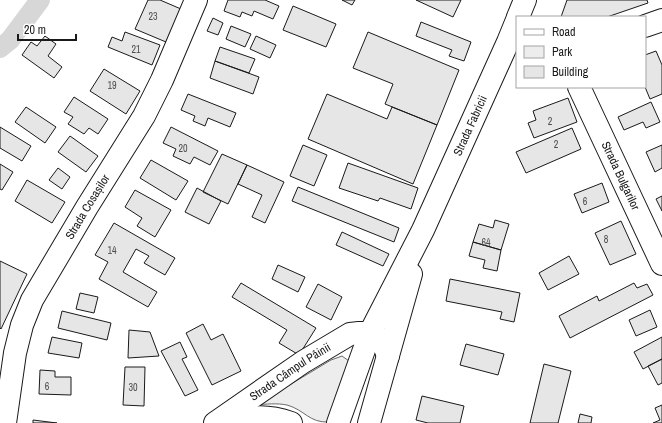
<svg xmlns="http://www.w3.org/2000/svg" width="662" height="423" font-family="'Archivo Narrow',sans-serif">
<rect width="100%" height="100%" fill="#fff"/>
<path fill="#ededed" stroke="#6a6a6a" d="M 342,356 L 349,361 L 329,422 C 309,423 305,410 287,405 C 277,403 266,404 256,405 L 331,360 Z"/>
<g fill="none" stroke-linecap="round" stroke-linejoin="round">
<path stroke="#d7d7d7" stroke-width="20" d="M 0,48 L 10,40 L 40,0"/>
</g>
<path fill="#e6e6e6" stroke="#1a1a1a" d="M 148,0 L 160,0 L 181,9 L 166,42 L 135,29 Z
M 228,0 L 265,0 L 279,6 L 273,19 L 254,11 L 252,16 L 242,12 L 240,17 L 224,11 Z
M 342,0 L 355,0 L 352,5 Z
M 416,0 L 461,0 L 453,17 Z
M 567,0 L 647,0 L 648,3 L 607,17 L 561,17 Z
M 293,6 L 336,24 L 326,47 L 283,30 Z
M 213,18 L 223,23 L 218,35 L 207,31 Z
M 421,22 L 471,42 L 464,61 L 449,56 L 452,50 L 416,36 Z
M 231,26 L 251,34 L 245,47 L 226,39 Z
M 125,32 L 160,45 L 152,65 L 108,47 L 112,37 L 122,41 Z
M 368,32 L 459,70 L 437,125 L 385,104 L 393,84 L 353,68 Z
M 45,36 L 56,44 L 48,56 L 62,67 L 54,78 L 22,55 L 31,42 L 37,46 Z
M 256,36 L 276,45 L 270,58 L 250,49 Z
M 220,47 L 255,59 L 249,73 L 215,61 Z
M 656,51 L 662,65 L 662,94 L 650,99 L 645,87 L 645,55 Z
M 215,61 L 259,77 L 253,94 L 210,78 Z
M 104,69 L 140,91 L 126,114 L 90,91 Z
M 188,94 L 236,113 L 230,127 L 208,118 L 205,126 L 193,121 L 195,116 L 181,110 Z
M 327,94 L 387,119 L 392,107 L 437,125 L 413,184 L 308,139 Z
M 74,97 L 108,119 L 98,134 L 89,128 L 84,134 L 68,124 L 73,117 L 64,112 Z
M 568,98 L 577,122 L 534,138 L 528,123 L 536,120 L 533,111 Z
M 651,102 L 660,122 L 646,128 L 643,122 L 624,130 L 618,117 Z
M 26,107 L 56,127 L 45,143 L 15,122 Z
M 0,127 L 31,146 L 22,161 L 0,148 Z
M 171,127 L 218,151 L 210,165 L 194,157 L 190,164 L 173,156 L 176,149 L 163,143 Z
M 572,128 L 581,149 L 526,173 L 516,152 Z
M 70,136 L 98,156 L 86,172 L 58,152 Z
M 303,145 L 327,155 L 314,186 L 290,176 Z
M 662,145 L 662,168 L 655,172 L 646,152 Z
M 222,154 L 247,165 L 228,204 L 203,192 Z
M 151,160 L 188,181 L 176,200 L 140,178 Z
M 348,163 L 418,188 L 411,209 L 380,198 L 378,201 L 339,188 Z
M 0,164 L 13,172 L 2,190 L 0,189 Z
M 247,165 L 284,182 L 265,223 L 252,217 L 262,195 L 238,184 Z
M 58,168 L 70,177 L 62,189 L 49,180 Z
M 27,180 L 65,202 L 52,223 L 15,201 Z
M 602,183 L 609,202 L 582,213 L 574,194 Z
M 298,187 L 399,228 L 394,242 L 292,201 Z
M 197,188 L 221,201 L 209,224 L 185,212 Z
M 135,190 L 171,210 L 155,237 L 137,226 L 142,218 L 125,207 Z
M 662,196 L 662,211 L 656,199 Z
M 495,220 L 509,224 L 501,250 L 473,242 L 479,224 L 493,228 Z
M 621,221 L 636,254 L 610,265 L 595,233 Z
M 114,223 L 175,258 L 165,275 L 144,263 L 149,256 L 136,249 L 123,272 L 157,292 L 148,307 L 99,279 L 108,262 L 95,255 Z
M 342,232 L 389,254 L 383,266 L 336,245 Z
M 473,242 L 501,250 L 497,271 L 483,268 L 485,260 L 469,256 Z
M 569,256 L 579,274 L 548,290 L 539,273 Z
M 0,261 L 27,274 L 1,329 L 0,328 Z
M 278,265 L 305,277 L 298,292 L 272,279 Z
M 450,279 L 520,293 L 514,322 L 500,319 L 502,312 L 446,301 Z
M 241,283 L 316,328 L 299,355 L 279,343 L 287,330 L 232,297 Z
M 634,283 L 637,288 L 647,284 L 653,295 L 570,338 L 559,316 L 597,296 L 599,301 Z
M 318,284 L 342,297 L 331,320 L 306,307 Z
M 80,293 L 98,297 L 94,313 L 76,309 Z
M 650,310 L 657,327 L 636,336 L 629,320 Z
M 62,311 L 111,323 L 107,340 L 58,328 Z
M 203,324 L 211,340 L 223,334 L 241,371 L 212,385 L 186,333 Z
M 129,330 L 150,332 L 159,356 L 128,358 Z
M 52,337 L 82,343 L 79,358 L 48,353 Z
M 662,337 L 662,359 L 643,369 L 634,352 Z
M 180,342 L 187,357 L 182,359 L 198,390 L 185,396 L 161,351 Z
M 466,344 L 504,354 L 498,375 L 460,365 Z
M 662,359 L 662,383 L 658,385 L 648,366 Z
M 544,364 L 571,371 L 558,423 L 530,423 Z
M 125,367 L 145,367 L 144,406 L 123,405 Z
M 40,370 L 55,371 L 55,377 L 71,377 L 71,395 L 39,394 Z
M 422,396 L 464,406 L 460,423 L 428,423 L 416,420 Z
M 662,405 L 662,423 L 653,423 L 660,420 L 655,408 Z
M 580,414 L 592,417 L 591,423 L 578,423 Z
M 33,420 L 57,423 L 33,423 Z"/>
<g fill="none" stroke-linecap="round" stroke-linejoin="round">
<g stroke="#1a1a1a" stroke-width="24">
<g id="minor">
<path d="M 645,26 L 662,20"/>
<path id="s1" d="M 579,87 L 662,264"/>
<path id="s2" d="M 5,423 L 15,353 L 22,325 L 32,300 L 87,207 L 144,116 L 162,80 L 196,0"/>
<path id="s3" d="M 215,423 L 303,362 L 350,334 L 359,333 L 370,333 L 380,340 L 385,348 L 388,356"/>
<path d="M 224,423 C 250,417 265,414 291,423"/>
</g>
</g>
<g stroke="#1a1a1a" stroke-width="24">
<g id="major">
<path d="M 518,17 L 525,0"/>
<path id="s4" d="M 338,423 L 370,333 L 423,230 L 508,42 L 517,20"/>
<path d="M 369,423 L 411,274"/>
</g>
</g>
<use href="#minor" stroke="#fff" stroke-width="22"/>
<use href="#major" stroke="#fff" stroke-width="22"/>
</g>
<g text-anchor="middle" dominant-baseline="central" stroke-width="3" stroke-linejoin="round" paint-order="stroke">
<g font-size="10" fill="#4d4d4d">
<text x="153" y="16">23</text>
<text x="136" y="49">21</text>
<text x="112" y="85">19</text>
<text x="550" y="121">2</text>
<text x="556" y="144">2</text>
<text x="183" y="148">20</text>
<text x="585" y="201">6</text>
<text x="606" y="239">8</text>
<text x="486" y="242">64</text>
<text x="112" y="250">14</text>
<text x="47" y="386">6</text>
<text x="133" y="387">30</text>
</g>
<g font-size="12" fill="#1a1a1a" stroke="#fff">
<text stroke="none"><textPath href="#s4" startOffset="326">Strada Fabricii</textPath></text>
<text stroke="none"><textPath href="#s1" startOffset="98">Strada Bulgarilor</textPath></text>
<text stroke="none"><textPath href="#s2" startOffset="235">Strada Cosașilor</textPath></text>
<text stroke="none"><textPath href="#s3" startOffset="91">Strada Câmpul Pâinii</textPath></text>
</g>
</g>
<rect x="516" y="16" width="130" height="72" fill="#ffffff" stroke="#a3a3a3"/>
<rect x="524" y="29" width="20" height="6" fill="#ffffff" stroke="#a3a3a3"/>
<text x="552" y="36" font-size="12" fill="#1a1a1a">Road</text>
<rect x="524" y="46" width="20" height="12" fill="#ededed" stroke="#a3a3a3"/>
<text x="552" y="56" font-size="12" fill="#1a1a1a">Park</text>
<rect x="524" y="66" width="20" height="12" fill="#e6e6e6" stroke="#a3a3a3"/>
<text x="552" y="76" font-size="12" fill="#1a1a1a">Building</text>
<path d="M18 34v6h58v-6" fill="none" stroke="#1a1a1a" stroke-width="2"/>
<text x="24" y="34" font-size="12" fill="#1a1a1a" stroke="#ffffff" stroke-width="3" paint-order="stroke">20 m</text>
</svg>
